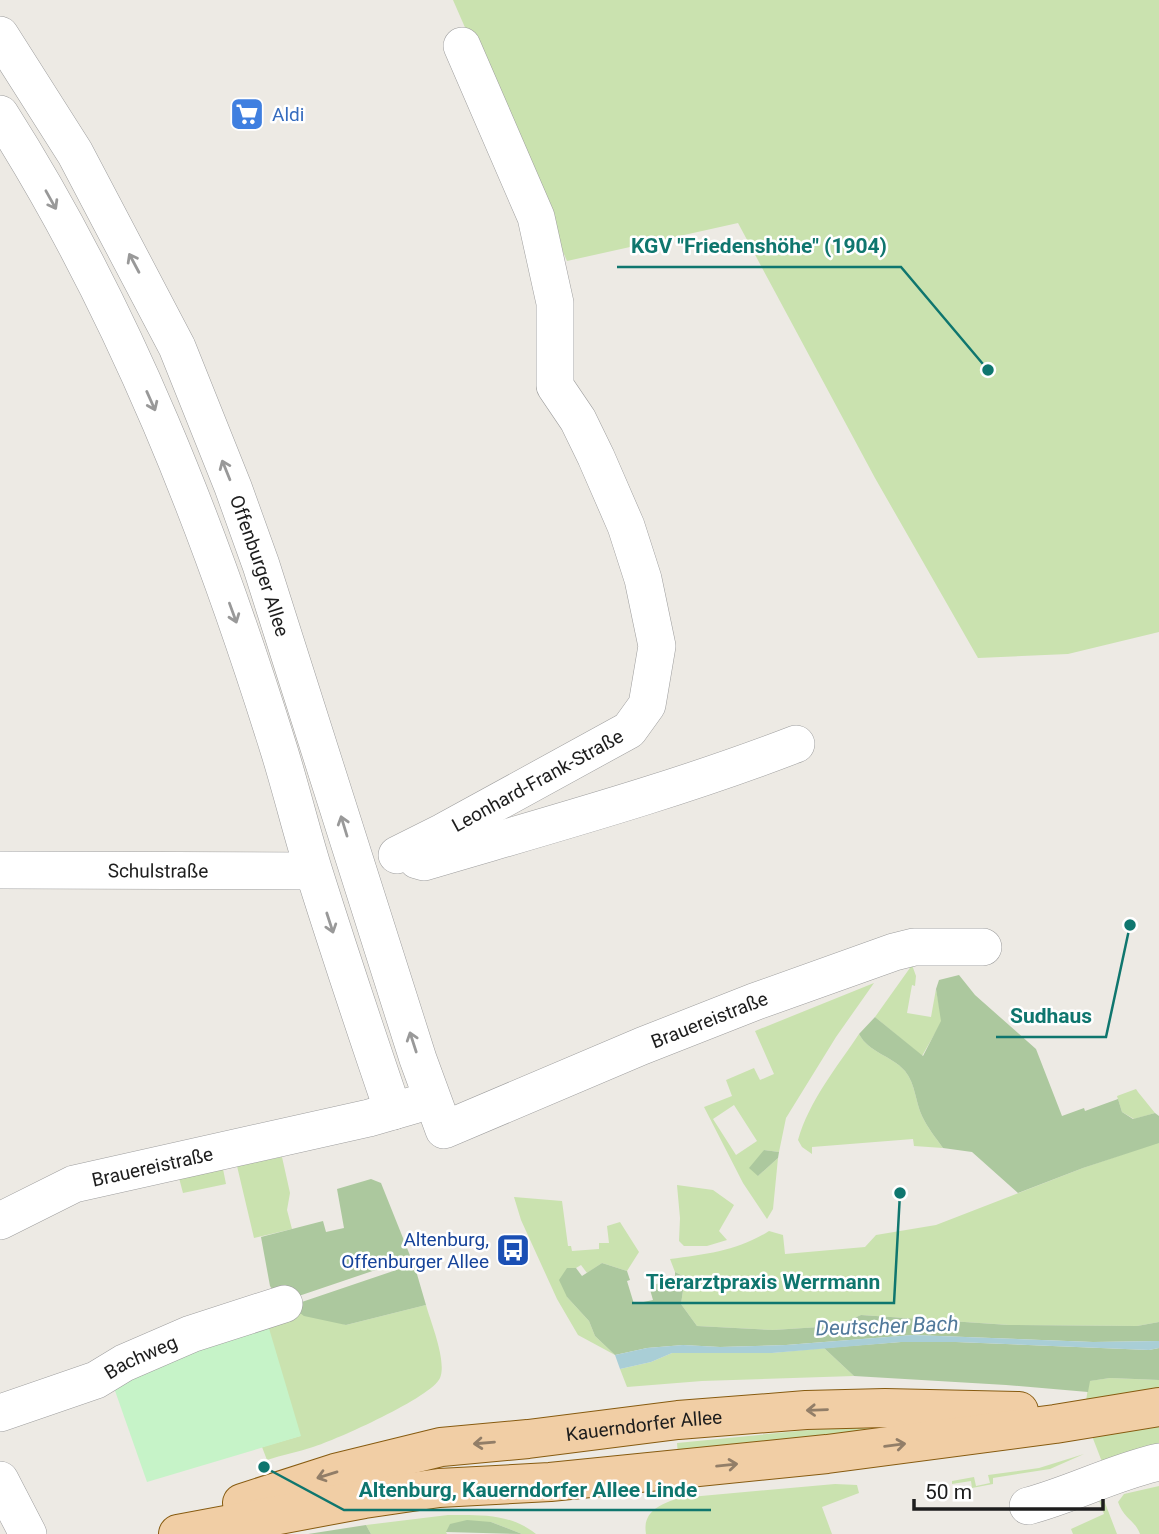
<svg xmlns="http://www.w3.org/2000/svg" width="1159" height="1534" font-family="Roboto,sans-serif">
<rect width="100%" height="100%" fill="#edeae4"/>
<path fill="#cae2af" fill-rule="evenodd" d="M 453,0 L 1159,0 L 1159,632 L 1068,654 L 978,658 L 875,478 L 738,223 L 567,261 Z
M 912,965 L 916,976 L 915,986 L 912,985 L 907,1013 L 931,1017 L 936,989 L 942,1021 L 922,1056 L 875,1017 Z
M 874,983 L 836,1037 L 786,1118 L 779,1152 L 764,1150 L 758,1176 L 778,1158 L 773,1209 L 767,1219 L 743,1183 L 704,1107 L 732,1096 L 726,1080 L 754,1068 L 760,1080 L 774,1074 L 755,1031 ZM 734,1105 L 757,1141 L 736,1155 L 713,1119 Z
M 859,1034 C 869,1053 891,1055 905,1071 C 916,1085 915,1101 922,1116 C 927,1127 936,1138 943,1148 L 914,1146 L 913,1139 L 812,1147 L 812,1154 L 802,1147 L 798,1140 C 809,1101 837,1067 859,1034 Z
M 1136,1089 L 1138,1092 L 1155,1113 L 1134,1119 L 1122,1112 L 1117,1096 Z
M 1159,1142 L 1159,1322 L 1137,1326 L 1009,1325 L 861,1315 L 835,1326 L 773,1330 L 697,1326 L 681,1304 L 685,1277 L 675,1272 L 670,1259 C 707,1254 737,1251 769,1231 L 783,1235 L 785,1254 L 865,1247 L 876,1235 L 936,1225 L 1083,1168 Z
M 282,1157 L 290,1193 L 287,1210 L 292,1229 L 254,1238 L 237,1166 Z
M 223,1169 L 226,1184 L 183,1193 L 179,1178 Z
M 677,1185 L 713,1190 L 734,1205 L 719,1231 L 727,1240 L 707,1246 L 684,1246 L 679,1241 L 680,1218 Z
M 514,1197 L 562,1201 L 568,1246 L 571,1246 L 572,1251 L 599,1249 L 599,1243 L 609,1243 L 607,1226 L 620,1222 L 639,1252 L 627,1271 L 602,1263 L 587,1273 L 581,1265 L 576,1268 L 567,1268 L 567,1297 L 589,1321 L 595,1336 L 615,1355 L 578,1335 L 557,1299 L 521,1220 Z
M 426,1305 C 431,1323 447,1361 440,1378 C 432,1397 336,1440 313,1447 C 298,1452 282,1455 267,1460 L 262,1447 L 300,1436 L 188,1344 L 290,1306 L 346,1325 Z
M 824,1348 L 854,1376 L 702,1381 L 627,1387 L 620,1369 L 651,1362 L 672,1353 L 772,1353 Z
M 1110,1378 L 1159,1380 L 1159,1393 L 1086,1401 L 1089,1381 Z
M 1159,1422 L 1159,1449 L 1104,1467 L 1092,1436 Z
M 905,1425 L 678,1455 L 677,1443 L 829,1428 Z
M 1084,1454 L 1050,1469 L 993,1478 L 993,1484 L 972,1488 L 971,1481 L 952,1484 L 952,1481 L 974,1477 L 976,1486 L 990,1483 L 988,1475 L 1039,1468 Z
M 835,1484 L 857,1485 L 859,1493 L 822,1507 L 832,1534 L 646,1534 C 642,1511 661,1504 679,1498 Z
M 1159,1486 L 1159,1534 L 1140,1534 C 1135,1520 1124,1519 1118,1502 L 1124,1494 Z
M 1102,1495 L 1117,1534 L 1073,1534 L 1071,1529 L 1104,1514 L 1098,1498 Z
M 448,1515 C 479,1515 510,1513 536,1534 L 522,1534 L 491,1522 L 446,1532 L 447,1534 L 371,1534 L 366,1525 Z"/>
<path fill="#acc89e" d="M 959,975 L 975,995 L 1036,1049 L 1062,1116 L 1084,1108 L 1085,1111 L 1118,1099 L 1122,1112 L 1133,1119 L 1155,1113 L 1159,1116 L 1159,1143 L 1083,1168 L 1018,1193 L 972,1152 L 943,1148 C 936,1138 927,1127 922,1116 C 915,1101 916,1085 905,1071 C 891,1055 869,1053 859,1034 L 875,1017 L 923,1056 L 941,1021 L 936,989 L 939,980 Z
M 764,1150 L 779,1152 L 778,1158 L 758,1176 L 749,1168 Z
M 371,1179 L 381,1183 L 411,1258 L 281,1302 L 270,1286 L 261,1237 L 323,1221 L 326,1232 L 344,1228 L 337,1189 Z
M 602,1263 L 627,1271 L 630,1280 L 627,1281 L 634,1304 L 653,1300 L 649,1286 L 675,1279 L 675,1272 L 685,1277 L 681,1304 L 697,1326 L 773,1330 L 835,1326 L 861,1315 L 1009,1325 L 1137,1326 L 1159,1322 L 1159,1341 L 1093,1342 L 913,1335 L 786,1345 L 720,1347 L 683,1345 L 647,1348 L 615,1355 L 595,1336 L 589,1321 L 567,1297 L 559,1280 L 567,1268 L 576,1268 L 582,1276 Z
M 414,1264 L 426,1305 L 346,1325 L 304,1316 L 290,1306 Z
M 901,1342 L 956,1342 L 1149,1350 L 1159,1348 L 1159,1380 L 1110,1378 L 1090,1381 L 1088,1392 L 1006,1385 L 854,1376 L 824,1348 Z
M 467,1520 L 491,1522 L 522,1534 L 446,1532 L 450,1524 Z
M 366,1525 L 371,1534 L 308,1534 Z"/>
<path fill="#c6f3c8" d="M 268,1325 L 301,1436 L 147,1482 L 113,1385 L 136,1373 Z"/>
<path fill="#a9ced6" d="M 913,1335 L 1093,1342 L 1159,1341 L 1159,1348 L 1149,1350 L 956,1342 L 901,1342 L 772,1353 L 672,1353 L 651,1362 L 620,1369 L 615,1355 L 647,1348 L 683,1345 L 720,1347 L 786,1345 Z"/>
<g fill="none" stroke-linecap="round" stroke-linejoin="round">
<g stroke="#9e9e9e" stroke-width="38">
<g id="minor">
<path id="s1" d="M 0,35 L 75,153 L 177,347 L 233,487 L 261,565 L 418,1059 L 444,1130 L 642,1046 L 754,1002 L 894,952 L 914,947 L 983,947"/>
<path d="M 0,114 C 125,310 210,529 279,750 C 292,792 302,834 315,875 C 340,954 366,1032 393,1111"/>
<path id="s2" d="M 397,855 L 443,832 L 629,730 L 647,705 L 657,646 L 643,579 L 626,526 L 596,457 L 578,420 L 555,386 L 555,303 L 536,217 L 462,46"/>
<path d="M 417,860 L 424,862 C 549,825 674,791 796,744"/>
<path id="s3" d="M 0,870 L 313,871"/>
<path id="s4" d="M 0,1221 L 74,1184 L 369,1118 L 414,1105"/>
<path id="s5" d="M 0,1413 L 96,1380 L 124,1363 L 191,1334 L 284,1304"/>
<path d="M 0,1480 L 28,1534"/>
<path d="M 1028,1506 C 1073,1494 1114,1472 1159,1462"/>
</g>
</g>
<g stroke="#875b10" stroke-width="40">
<g id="major">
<path id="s6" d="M 242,1503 L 335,1473 L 441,1447 L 528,1439 L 678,1420 L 806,1410 L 885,1408 L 1019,1411"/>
<path d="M 178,1534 L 364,1499 L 439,1488 L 550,1482 L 827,1454 L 1055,1424 L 1159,1407"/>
</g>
</g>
<use href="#minor" stroke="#fff" stroke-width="37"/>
<use href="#major" stroke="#f1cea5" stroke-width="38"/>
</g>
<defs><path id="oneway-shaft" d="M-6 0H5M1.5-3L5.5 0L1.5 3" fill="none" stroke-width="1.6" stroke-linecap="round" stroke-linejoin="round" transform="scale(1.75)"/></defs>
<g stroke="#999">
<use href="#oneway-shaft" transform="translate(51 200) rotate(61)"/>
<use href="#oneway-shaft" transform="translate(134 263) rotate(-118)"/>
<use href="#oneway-shaft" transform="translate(151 401) rotate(66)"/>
<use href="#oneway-shaft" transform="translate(226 470) rotate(-112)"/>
<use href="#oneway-shaft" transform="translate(233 613) rotate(70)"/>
<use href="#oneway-shaft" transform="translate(344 826) rotate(-107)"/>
<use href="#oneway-shaft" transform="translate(330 923) rotate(72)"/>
<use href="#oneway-shaft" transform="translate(413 1042) rotate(-108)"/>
</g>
<g stroke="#927e68">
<use href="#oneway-shaft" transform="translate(817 1410) rotate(178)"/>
<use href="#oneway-shaft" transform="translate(484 1443) rotate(175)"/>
<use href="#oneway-shaft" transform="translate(895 1445) rotate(-7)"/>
<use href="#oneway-shaft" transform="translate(727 1465) rotate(-6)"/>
<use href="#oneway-shaft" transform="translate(327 1475) rotate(163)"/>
</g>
<defs>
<g id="supermarket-square" transform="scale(1.75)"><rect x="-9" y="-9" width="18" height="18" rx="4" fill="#3f7fe0" stroke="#fff"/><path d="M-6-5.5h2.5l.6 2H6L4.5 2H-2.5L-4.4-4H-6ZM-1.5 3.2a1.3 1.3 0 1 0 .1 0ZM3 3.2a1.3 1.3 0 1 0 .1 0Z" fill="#fff"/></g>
<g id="bus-square" transform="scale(1.75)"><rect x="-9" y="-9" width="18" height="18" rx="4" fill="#1a4fb4" stroke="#fff"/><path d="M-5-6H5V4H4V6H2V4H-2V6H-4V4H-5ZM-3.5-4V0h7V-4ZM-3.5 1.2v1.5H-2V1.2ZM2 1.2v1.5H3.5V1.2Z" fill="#fff"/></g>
</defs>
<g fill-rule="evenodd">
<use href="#supermarket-square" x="247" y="114"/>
<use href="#bus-square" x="513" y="1250"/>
</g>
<g text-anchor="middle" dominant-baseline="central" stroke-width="5" stroke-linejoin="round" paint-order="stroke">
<g font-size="19" fill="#366cbe" stroke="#fff" text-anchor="start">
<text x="272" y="114">Aldi</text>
</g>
<g font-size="19" fill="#1d1d1d" stroke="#fff">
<text stroke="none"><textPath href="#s1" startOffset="593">Offenburger Allee</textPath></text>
<text stroke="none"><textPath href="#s2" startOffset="159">Leonhard-Frank-Straße</textPath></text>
<text stroke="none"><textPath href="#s3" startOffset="158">Schulstraße</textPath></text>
<text stroke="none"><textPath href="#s1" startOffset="1474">Brauereistraße</textPath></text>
<text stroke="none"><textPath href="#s4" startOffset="163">Brauereistraße</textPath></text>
<text stroke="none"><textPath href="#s5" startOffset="152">Bachweg</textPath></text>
<text stroke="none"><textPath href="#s6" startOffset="411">Kauerndorfer Allee</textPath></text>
</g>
<g font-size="19" fill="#164399" stroke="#fff" text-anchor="end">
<text x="489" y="1239">Altenburg,<tspan x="489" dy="22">Offenburger Allee</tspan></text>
</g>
<g font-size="21" font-style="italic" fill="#51799b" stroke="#fff">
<text transform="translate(887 1326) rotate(-2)">Deutscher Bach</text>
</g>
</g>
<path fill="none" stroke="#0f766e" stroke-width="2.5" d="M988 370L901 267H617M1130 925L1106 1037H996M900 1193L894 1303H632M264 1467L344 1510H711"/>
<g fill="#0f766e" stroke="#fff" stroke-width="2.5">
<circle cx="988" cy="370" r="7"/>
<circle cx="1130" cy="925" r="7"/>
<circle cx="900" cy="1193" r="7"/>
<circle cx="264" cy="1467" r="7"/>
</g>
<g font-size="21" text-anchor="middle" font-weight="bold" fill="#0f766e" stroke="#fff" stroke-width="5" stroke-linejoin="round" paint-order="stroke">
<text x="759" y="253">KGV "Friedenshöhe" (1904)</text>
<text x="1051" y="1023">Sudhaus</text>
<text x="763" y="1289">Tierarztpraxis Werrmann</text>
<text x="528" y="1497">Altenburg, Kauerndorfer Allee Linde</text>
</g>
<path d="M914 1499v10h189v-10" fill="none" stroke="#1d1d1d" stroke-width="3.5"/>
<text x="925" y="1499" font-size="21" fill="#1d1d1d" stroke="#ffffff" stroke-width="5" paint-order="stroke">50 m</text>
</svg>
